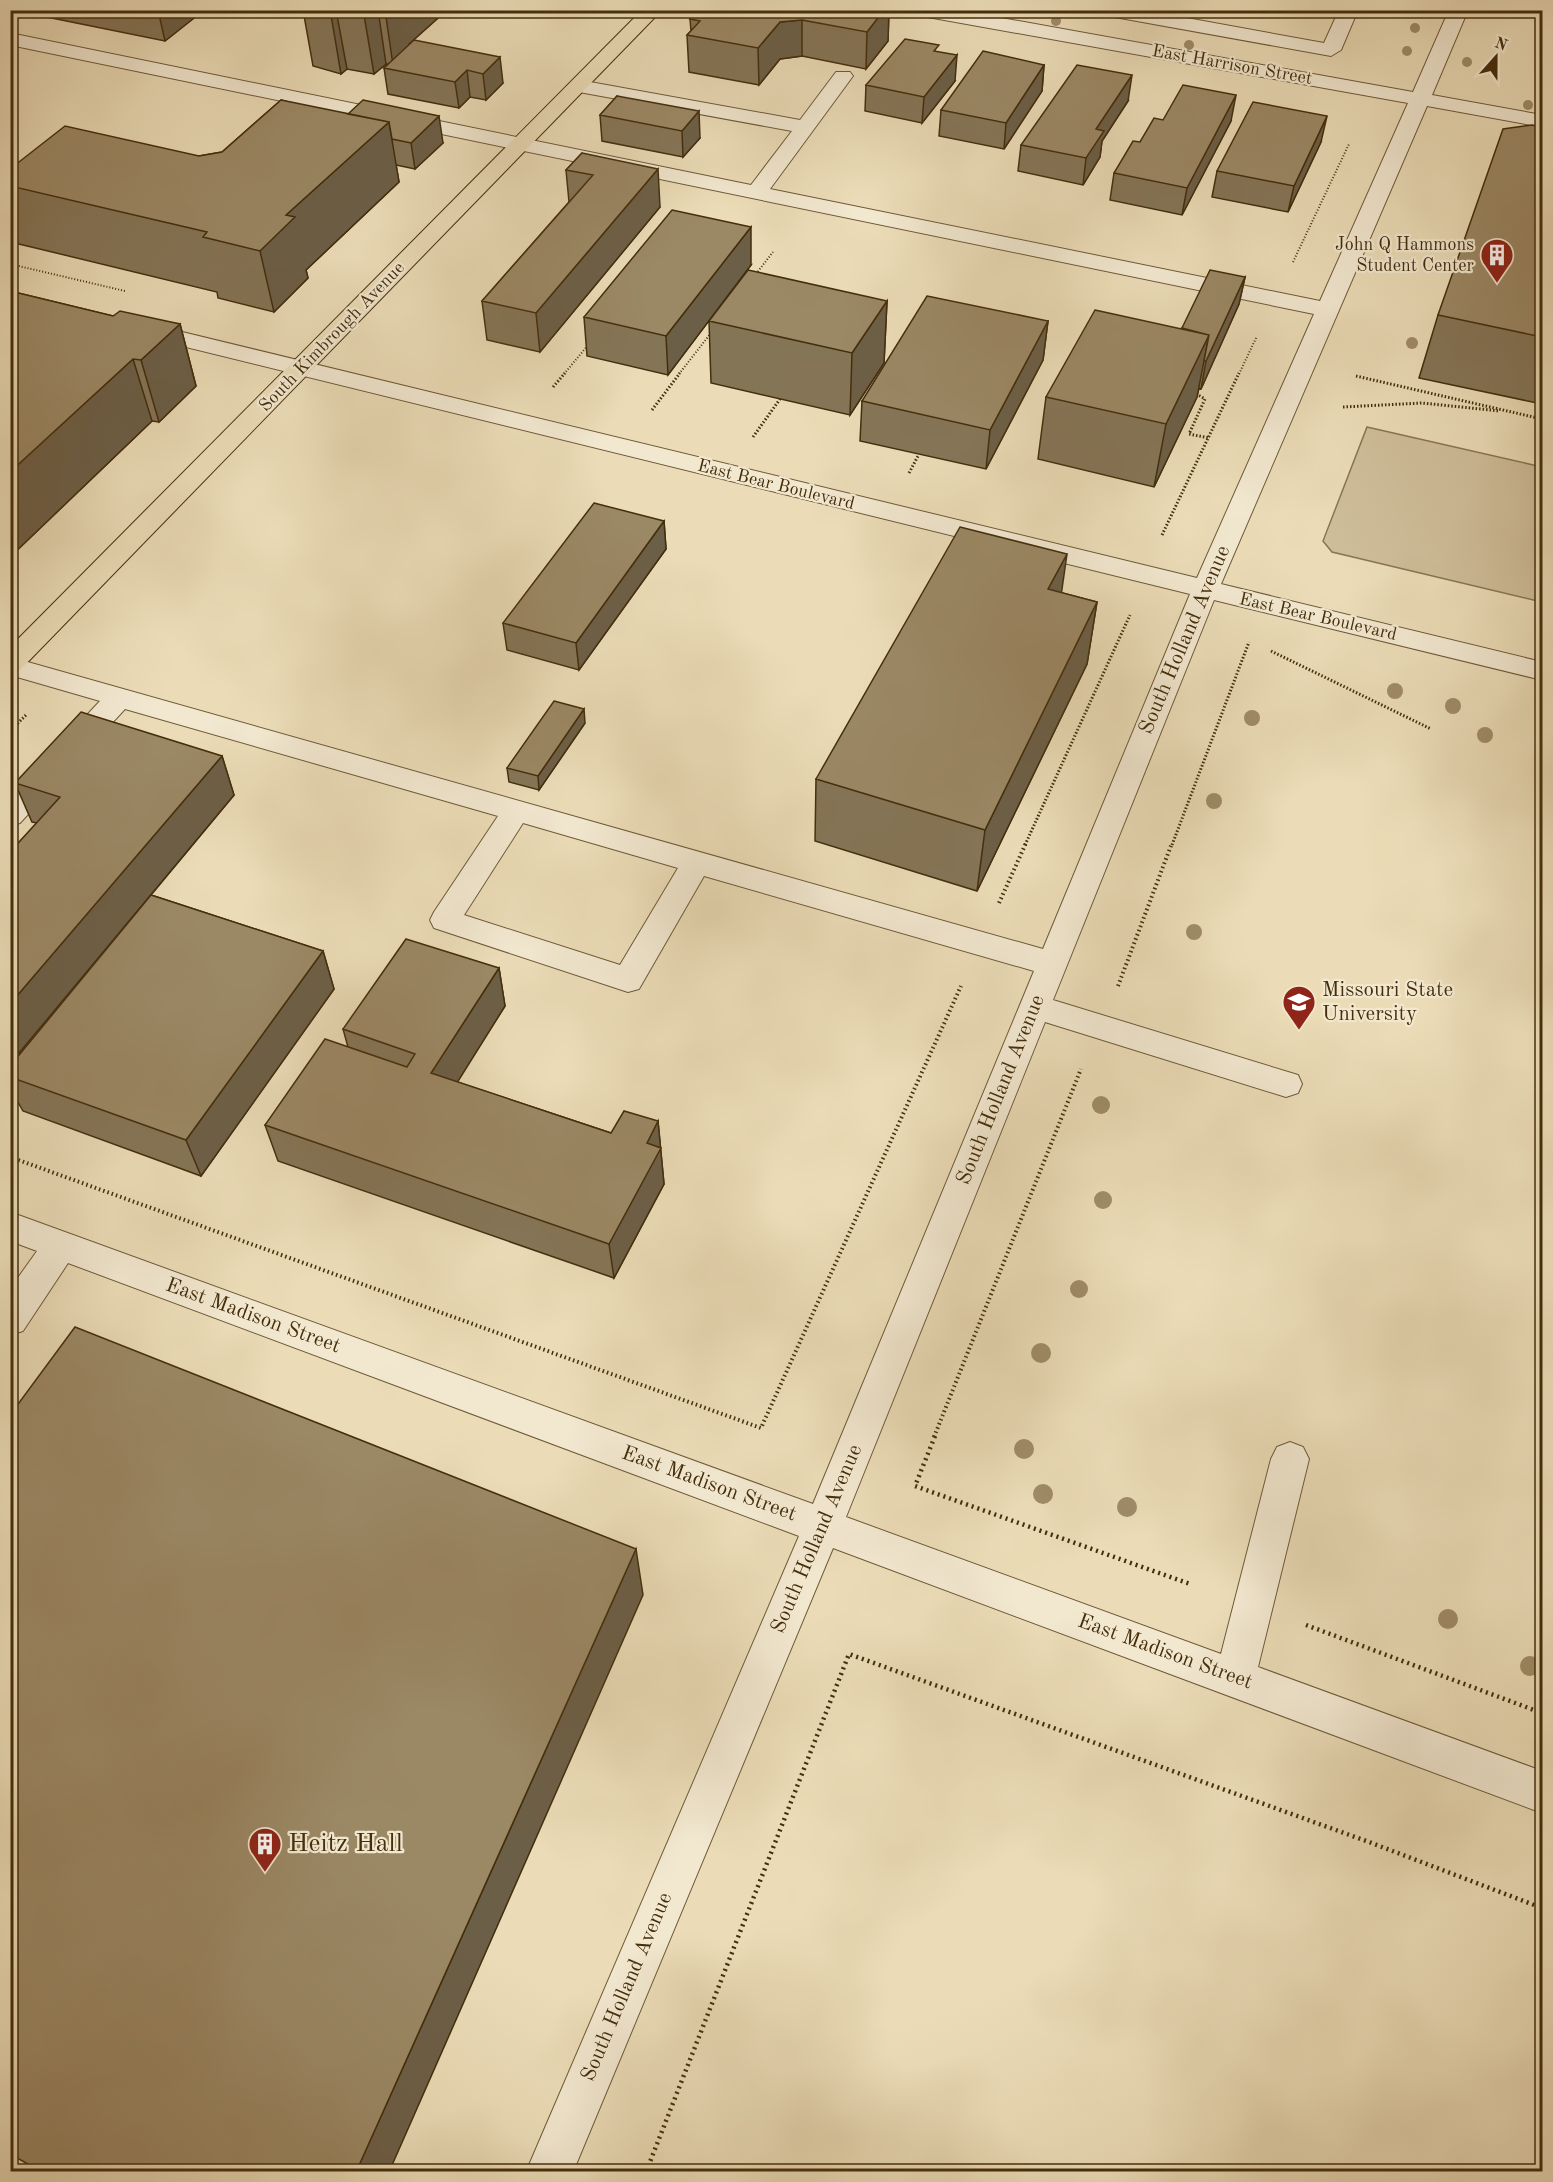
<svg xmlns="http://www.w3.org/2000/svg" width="1553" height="2182" font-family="'Old Standard TT',serif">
<rect width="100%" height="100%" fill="#ebdcb7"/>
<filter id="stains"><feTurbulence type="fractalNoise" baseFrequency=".00333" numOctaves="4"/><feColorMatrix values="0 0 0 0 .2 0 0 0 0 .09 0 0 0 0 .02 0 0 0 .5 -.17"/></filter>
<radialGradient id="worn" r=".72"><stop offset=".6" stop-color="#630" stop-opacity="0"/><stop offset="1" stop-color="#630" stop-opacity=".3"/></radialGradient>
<path fill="#cfbe9a" stroke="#8a7653" stroke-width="1.5" d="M 1367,427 L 1542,467 L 1542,602 L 1332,552 L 1323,541 Z"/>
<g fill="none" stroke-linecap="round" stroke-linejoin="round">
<g stroke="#6e5a37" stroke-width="2">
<path id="minor" d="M 913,10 L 957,10 L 1413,92 L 1449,10 L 1468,10 L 1432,95 L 1542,115 L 1542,127 L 1427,106 L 1221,584 L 1542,662 L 1542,680 L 1214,600 L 1053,1000 L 1298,1075 L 1302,1084 L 1298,1093 L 1286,1097 L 1045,1022 L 846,1517 L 1221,1654 L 1271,1459 L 1277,1447 L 1290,1442 L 1303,1447 L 1309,1459 L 1258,1667 L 1542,1771 L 1542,1813 L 833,1548 L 573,2172 L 526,2172 L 799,1536 L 68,1263 L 23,1331 L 10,1335 L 10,1289 L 37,1251 L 10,1241 L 10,1212 L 813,1504 L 1034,971 L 704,876 L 639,989 L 628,992 L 434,928 L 430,920 L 434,912 L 498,816 L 125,709 L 20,823 L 10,826 L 10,797 L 100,701 L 10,675 L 10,657 L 1043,949 L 1190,594 L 133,334 L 129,329 L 133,324 L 141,322 L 1197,578 L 1314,314 L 10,45 L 10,33 L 751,185 L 792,131 L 579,92 L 572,90 L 569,86 L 572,82 L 579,80 L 800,120 L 836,72 L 850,72 L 853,76 L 770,189 L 1320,301 L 1408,103 L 922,16 ZM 523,823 L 678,868 L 620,965 L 464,915 Z
M 1100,10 L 1143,10 L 1324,43 L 1339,10 L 1358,10 L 1341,50 L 1331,56 L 1109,16 Z"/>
</g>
<g stroke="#442e0c" stroke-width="2">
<path id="major" d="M 642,10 L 662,10 L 20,670 L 10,673 L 10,647 Z"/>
</g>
<path stroke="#442e0c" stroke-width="2" stroke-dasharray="1 2" stroke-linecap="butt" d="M 1293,262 L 1349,144
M 10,264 L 125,291
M 756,274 L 773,252
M 564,374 L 589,344
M 679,374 L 711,333
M 1239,374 L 1257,336"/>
<path stroke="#442e0c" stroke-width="3" stroke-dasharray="1.5 2" stroke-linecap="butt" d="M 1356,376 L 1542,419
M 553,387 L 565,373
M 1193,392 L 1205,399 L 1189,434 L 1209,438
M 1343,407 L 1422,403 L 1500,411
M 652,410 L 680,373
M 753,437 L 780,399
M 909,473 L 918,456
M 1162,535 L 1239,373
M 1271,651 L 1431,729
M 10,731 L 26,715
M 1025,845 L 1130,615
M 1172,845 L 1249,642"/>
<path stroke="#442e0c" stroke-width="4" stroke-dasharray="1.5 3" stroke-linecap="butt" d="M 999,903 L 1026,843
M 1118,986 L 1172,843
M 10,1157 L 761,1428 L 961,986
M 934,1437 L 1081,1069"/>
<path stroke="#442e0c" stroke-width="4.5" stroke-dasharray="2 4" stroke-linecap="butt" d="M 935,1436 L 915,1486 L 1190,1584
M 1306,1625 L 1542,1713
M 646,2172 L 849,1654 L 1369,1842 L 1542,1908"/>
<use href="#minor" fill="#f2e8d0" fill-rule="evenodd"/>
<use href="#major" fill="#ebdcb7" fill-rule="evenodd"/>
</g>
<g fill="#9f8c68">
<circle cx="1056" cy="21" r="5"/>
<circle cx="1415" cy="28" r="5"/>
<circle cx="1189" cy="45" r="5"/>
<circle cx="1407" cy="51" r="5"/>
<circle cx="1467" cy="62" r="5"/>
<circle cx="1528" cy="105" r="5"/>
<circle cx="1412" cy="343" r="6"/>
<circle cx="1395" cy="691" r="8"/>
<circle cx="1453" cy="706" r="8"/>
<circle cx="1252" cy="718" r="8"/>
<circle cx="1485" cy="735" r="8"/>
<circle cx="1214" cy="801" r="8"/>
<circle cx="1194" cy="932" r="8"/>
<circle cx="1101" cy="1105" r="9"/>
<circle cx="1103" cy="1200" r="9"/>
<circle cx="1079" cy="1289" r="9"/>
<circle cx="1041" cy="1353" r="10"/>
<circle cx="1024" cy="1449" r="10"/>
<circle cx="1043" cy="1494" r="10"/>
<circle cx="1127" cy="1507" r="10"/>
<circle cx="1448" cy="1619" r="10"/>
<circle cx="1530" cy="1666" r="10"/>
</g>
<path fill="#857557" stroke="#442e0c" stroke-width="1.5" d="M 40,10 L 204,10 L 165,41 L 42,16 Z
M 303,10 L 447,10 L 409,44 L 409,45 L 414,40 L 503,83 L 486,100 L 470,97 L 459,108 L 388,94 L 384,68 L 388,64 L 386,64 L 374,74 L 347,69 L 341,74 L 313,66 Z
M 701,10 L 889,10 L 888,41 L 866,69 L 802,56 L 780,59 L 759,85 L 689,72 L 687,35 L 691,31 L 690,19 L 701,16 Z
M 1044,65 L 1042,91 L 1004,149 L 939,136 L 941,110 Z
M 955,81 L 922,123 L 865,111 L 866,85 Z
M 617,96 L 700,138 L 683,157 L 602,141 L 600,115 Z
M 281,100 L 443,143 L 415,169 L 396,165 L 399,182 L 306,270 L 308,278 L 274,312 L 218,298 L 217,292 L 15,243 L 10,231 L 10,169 L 199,156 L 222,152 Z
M 1128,101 L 1102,141 L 1100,157 L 1083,185 L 1018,171 L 1021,145 Z
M 1163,120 L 1231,121 L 1182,215 L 1110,200 L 1114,173 L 1140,142 Z
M 1542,127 L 1542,404 L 1419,378 L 1438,315 Z
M 1321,142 L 1288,212 L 1212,197 L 1217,171 Z
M 582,153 L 660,207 L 540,352 L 487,340 L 482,301 L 569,202 L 566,170 Z
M 751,265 L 668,375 L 587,356 L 584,317 Z
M 1245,277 L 1239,304 L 1201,389 L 1199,388 L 1197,397 L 1154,487 L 1038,459 L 1046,397 L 1182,328 Z
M 10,291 L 113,316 L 180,324 L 196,386 L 159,422 L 152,421 L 10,557 Z
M 887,301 L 884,363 L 850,415 L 711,383 L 709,321 Z
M 1048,321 L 1043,360 L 986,469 L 860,441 L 862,401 Z
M 664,521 L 666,549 L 579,670 L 507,650 L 503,623 Z
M 1062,593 L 1097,602 L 1087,664 L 977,891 L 815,841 L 816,779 Z
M 585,723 L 539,790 L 509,782 L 507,768 Z
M 222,756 L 234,795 L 151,895 L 323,951 L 334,989 L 201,1176 L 23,1111 L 10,1088 L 10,1066 L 149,897 L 19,1053 L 10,1050 L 10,852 L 37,823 L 32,822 L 15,783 Z
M 499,968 L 505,1006 L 457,1082 L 611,1133 L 658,1121 L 664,1184 L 614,1278 L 278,1161 L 265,1125 L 348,1047 L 343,1029 Z"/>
<path fill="#6c5f47" stroke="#442e0c" stroke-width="1.5" d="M 158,10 L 204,10 L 165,41 Z
M 336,10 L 347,69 L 341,74 L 331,15 Z
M 370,10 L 378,10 L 386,64 L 374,74 L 364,15 Z
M 385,10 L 447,10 L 409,44 L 410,50 L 393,65 Z
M 884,10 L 889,10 L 888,41 L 866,69 L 867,32 Z
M 802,20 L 802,56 L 780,59 L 759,85 L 758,48 L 780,22 Z
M 957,55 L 955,81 L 922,123 L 924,97 Z
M 500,57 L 503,83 L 486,100 L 483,74 Z
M 1044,65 L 1042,91 L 1004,149 L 1006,123 Z
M 467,70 L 470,97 L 459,108 L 455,82 Z
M 1132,75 L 1128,101 L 1102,141 L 1100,157 L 1083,185 L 1086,158 L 1096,129 Z
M 1236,95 L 1231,121 L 1182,215 L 1187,188 Z
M 699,111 L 700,138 L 683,157 L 682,131 Z
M 439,116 L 443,143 L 415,169 L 411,143 Z
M 1327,116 L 1321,142 L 1288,212 L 1294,186 Z
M 389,122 L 399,182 L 306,270 L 308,278 L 274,312 L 260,251 L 286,215 Z
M 658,169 L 660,207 L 540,352 L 536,313 Z
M 751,227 L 751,265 L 668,375 L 666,336 Z
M 1245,277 L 1239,304 L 1201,389 L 1206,361 Z
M 887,301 L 884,363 L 850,415 L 852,353 Z
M 1048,321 L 1043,360 L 986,469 L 990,430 Z
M 180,324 L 196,386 L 159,422 L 141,360 Z
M 1209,335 L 1197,397 L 1154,487 L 1166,424 Z
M 133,359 L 152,421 L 10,557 L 10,472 Z
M 664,521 L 666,549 L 579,670 L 576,643 Z
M 1067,554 L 1058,617 L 1048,589 Z
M 1097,602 L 1087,664 L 977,891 L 985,830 Z
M 584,709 L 585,723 L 539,790 L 538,776 Z
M 222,756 L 234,795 L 19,1053 L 10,1037 L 10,1004 Z
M 323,951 L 334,989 L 201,1176 L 186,1140 Z
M 499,968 L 505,1006 L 440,1110 L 431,1073 Z
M 658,1121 L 664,1184 L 614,1278 L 609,1244 L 647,1143 Z
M 636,1549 L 643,1595 L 389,2172 L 356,2172 Z"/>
<path fill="#9b8865" stroke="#442e0c" stroke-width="1.5" d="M 314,10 L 336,10 L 331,15 Z
M 340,10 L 370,10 L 364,15 Z
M 707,10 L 884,10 L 867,32 L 802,20 L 780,22 L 758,48 L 687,35 L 700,21 L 690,19 L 694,15 L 702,16 Z
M 905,39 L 939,45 L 934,51 L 957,55 L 924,97 L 866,85 Z
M 414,40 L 500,57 L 483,74 L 467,70 L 455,82 L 384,68 Z
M 983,51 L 1044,65 L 1006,123 L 941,110 Z
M 1077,65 L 1132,75 L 1096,129 L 1104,131 L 1086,158 L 1021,145 Z
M 1183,85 L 1236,95 L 1187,188 L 1114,173 L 1133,141 L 1140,142 L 1154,118 L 1163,120 Z
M 617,96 L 699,111 L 682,131 L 600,115 Z
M 281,100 L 389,122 L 286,215 L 295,217 L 260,251 L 203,237 L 207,232 L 10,186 L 10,169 L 65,126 L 199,156 L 222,152 Z
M 363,100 L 439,116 L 411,143 L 392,139 L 389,122 L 348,114 Z
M 1253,102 L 1327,116 L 1294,186 L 1217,171 Z
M 1532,125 L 1542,127 L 1542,337 L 1438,315 L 1503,129 Z
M 582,153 L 658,169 L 536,313 L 482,301 L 593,175 L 566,170 Z
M 672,210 L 751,227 L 666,336 L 584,317 Z
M 748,270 L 887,301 L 852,353 L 709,321 Z
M 1210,270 L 1245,277 L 1206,361 L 1204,361 L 1209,335 L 1182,328 Z
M 10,291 L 113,316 L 120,311 L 180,324 L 141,360 L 133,359 L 10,472 Z
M 927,296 L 1048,321 L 990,430 L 862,401 Z
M 1095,310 L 1209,335 L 1166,424 L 1046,397 Z
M 594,503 L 664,521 L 576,643 L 503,623 Z
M 960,527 L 1067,554 L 1048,589 L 1097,602 L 985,830 L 816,779 Z
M 554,701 L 584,709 L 538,776 L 507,768 Z
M 81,712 L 222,756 L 10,1004 L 10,852 L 60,797 L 15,783 Z
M 151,895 L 323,951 L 186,1140 L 10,1077 L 10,1066 Z
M 406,939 L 499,968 L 431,1073 L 611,1133 L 624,1111 L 658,1121 L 647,1143 L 661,1148 L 609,1244 L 265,1125 L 325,1039 L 407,1067 L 415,1054 L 343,1029 Z
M 75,1327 L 636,1549 L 356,2172 L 42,2172 L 10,2154 L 10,1415 Z"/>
<defs>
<g id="building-pin" transform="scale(1.725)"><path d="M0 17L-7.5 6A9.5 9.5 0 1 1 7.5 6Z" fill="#8f2418" stroke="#f2e8d0"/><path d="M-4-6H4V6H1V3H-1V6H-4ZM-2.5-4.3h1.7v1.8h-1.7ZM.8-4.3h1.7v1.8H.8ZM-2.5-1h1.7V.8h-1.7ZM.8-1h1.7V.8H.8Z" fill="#fff"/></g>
<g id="university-pin" transform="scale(1.725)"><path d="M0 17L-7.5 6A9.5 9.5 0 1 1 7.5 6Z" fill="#8f2418" stroke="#f2e8d0"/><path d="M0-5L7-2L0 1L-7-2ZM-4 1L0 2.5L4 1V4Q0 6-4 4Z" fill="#fff"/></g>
</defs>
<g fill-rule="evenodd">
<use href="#building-pin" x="1497" y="255"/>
<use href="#university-pin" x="1299" y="1002"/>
<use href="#building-pin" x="265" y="1844"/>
</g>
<g text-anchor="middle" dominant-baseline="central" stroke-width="4.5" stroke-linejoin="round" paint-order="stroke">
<g font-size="18" fill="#442e0c" stroke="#f2e8d0">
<text transform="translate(1232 65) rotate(10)">East Harrison Street</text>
<text transform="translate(332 337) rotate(-46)">South Kimbrough Avenue</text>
<text transform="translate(776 485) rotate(14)">East Bear Boulevard</text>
<text transform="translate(1318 617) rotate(13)">East Bear Boulevard</text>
</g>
<g font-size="18" fill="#442e0c" stroke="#f2e8d0" text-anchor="end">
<text x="1474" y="245">John Q Hammons<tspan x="1474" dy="21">Student Center</tspan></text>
</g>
<g font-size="21" fill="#442e0c" stroke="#f2e8d0">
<text transform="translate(1185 640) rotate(-67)">South Holland Avenue</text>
<text transform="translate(1001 1090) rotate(-68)">South Holland Avenue</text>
<text transform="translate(253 1316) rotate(20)">East Madison Street</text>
<text transform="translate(709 1484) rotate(20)">East Madison Street</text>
<text transform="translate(817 1539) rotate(-67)">South Holland Avenue</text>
<text transform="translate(1165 1652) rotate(20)">East Madison Street</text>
<text transform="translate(627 1987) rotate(-67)">South Holland Avenue</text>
</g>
<g font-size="21" fill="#442e0c" stroke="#f2e8d0" text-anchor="start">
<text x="1322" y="990">Missouri State<tspan x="1322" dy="24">University</tspan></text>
</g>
<g font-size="26" fill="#442e0c" stroke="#f2e8d0" text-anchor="start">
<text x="288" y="1844">Heitz Hall</text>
</g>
</g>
<rect width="1553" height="2182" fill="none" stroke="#ebdcb7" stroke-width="36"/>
<rect x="12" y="12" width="1529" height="2158" fill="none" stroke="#442e0c" stroke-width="3"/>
<rect x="18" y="18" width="1517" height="2146" fill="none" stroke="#442e0c" stroke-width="1.5"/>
<g transform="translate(1496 57) rotate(21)" stroke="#f2e8d0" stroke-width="4.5" paint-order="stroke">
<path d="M0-4.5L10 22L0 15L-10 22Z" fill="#442e0c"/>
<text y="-9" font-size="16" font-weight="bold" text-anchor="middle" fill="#442e0c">N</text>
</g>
<rect width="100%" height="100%" filter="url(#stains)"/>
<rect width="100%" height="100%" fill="url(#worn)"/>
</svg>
